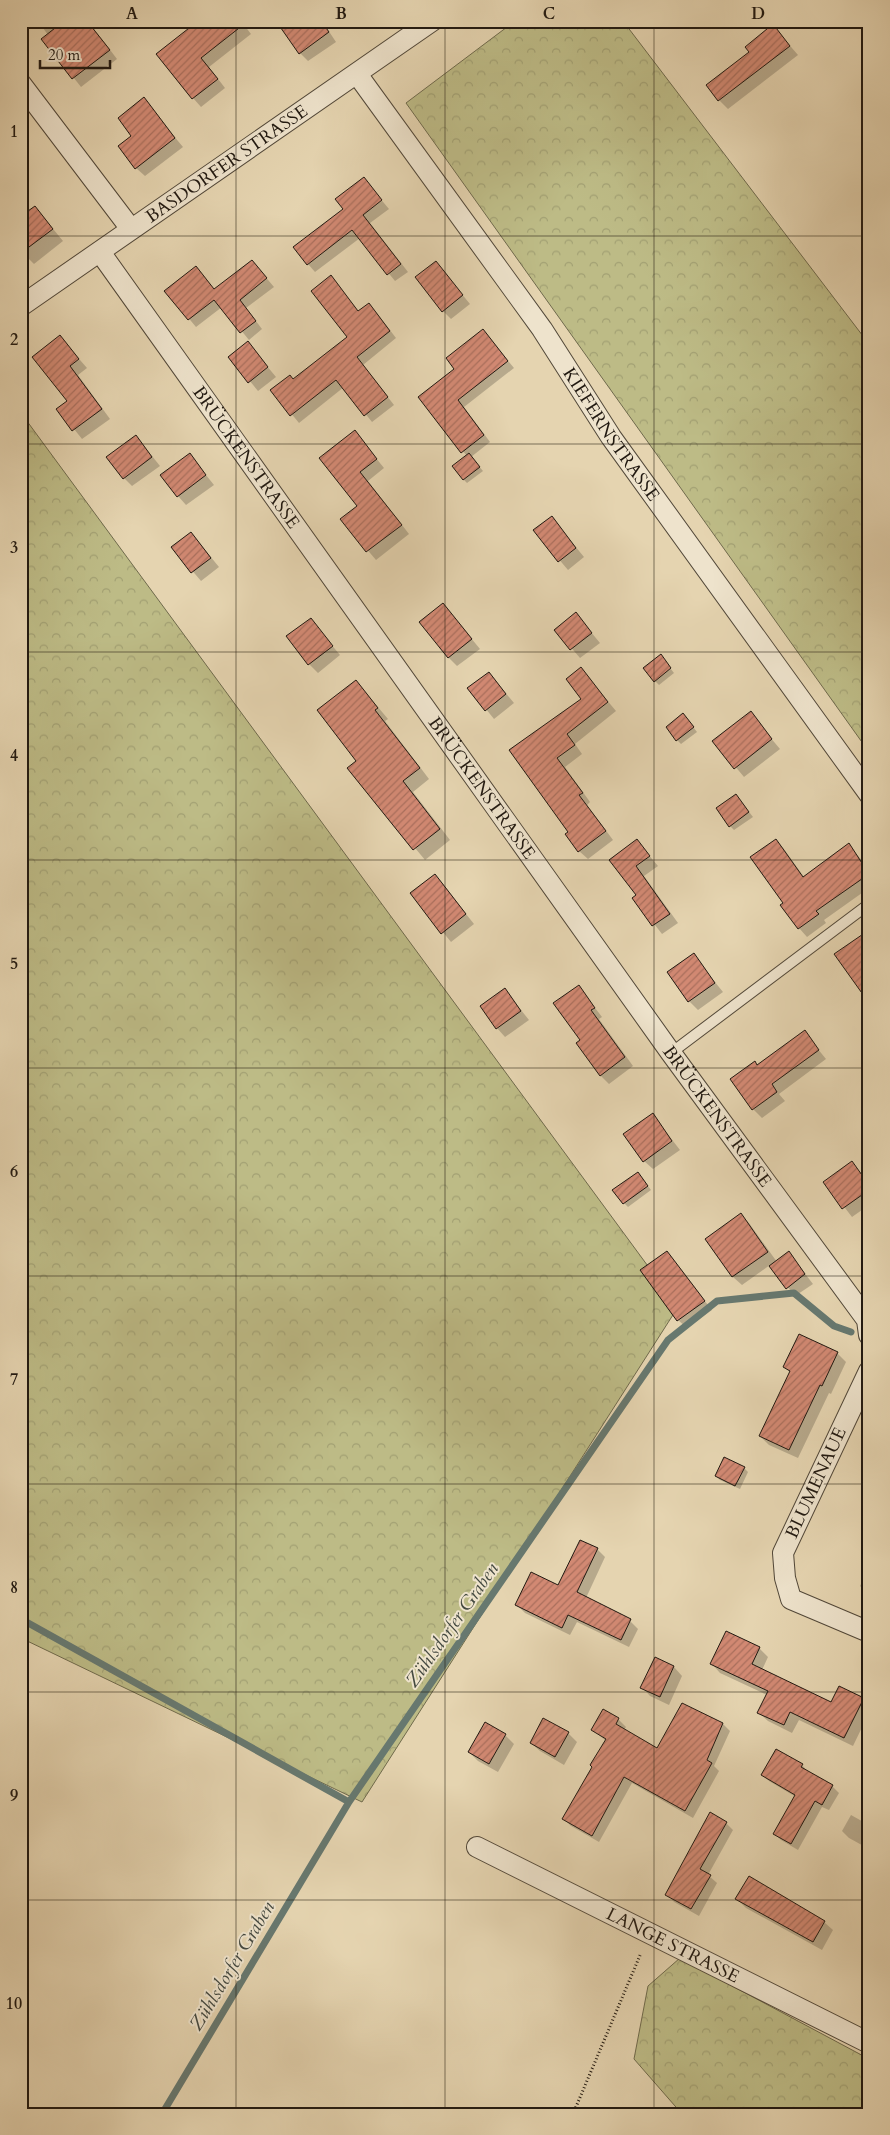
<svg xmlns="http://www.w3.org/2000/svg" width="890" height="2135" font-family="Cardo,serif">
<defs>
<pattern id="forest-crowns" width="20" height="18" patternUnits="userSpaceOnUse" patternTransform="scale(1.25)"><rect width="20" height="18" fill="#bdbb86"/><path d="M2 6a3 3 0 1 1 6 0M12 15a3 3 0 1 1 6 0" fill="none" stroke="#a2a073"/></pattern>
<pattern id="building-hatch" width="6" height="6" patternUnits="userSpaceOnUse" patternTransform="scale(1.25)"><rect width="6" height="6" fill="#d28973"/><path d="M-1 1l2-2M0 6l6-6M5 7l2-2" fill="none" stroke="#aa6f5d"/></pattern>
</defs>
<rect width="100%" height="100%" fill="#e5d4b0"/>
<filter id="stains"><feTurbulence type="fractalNoise" baseFrequency=".004" numOctaves="4"/><feColorMatrix values="0 0 0 0 .2 0 0 0 0 .09 0 0 0 0 .02 0 0 0 .5 -.17"/></filter>
<radialGradient id="worn" r=".72"><stop offset=".6" stop-color="#630" stop-opacity="0"/><stop offset="1" stop-color="#630" stop-opacity=".3"/></radialGradient>
<path fill="url(#forest-crowns)" stroke="#6f6a4c" d="M 515,21 L 623,21 L 869,344 L 869,752 L 406,103 Z
M 21,413 L 678,1307 L 362,1802 L 21,1638 Z
M 680,1958 L 869,2059 L 869,2114 L 682,2114 L 634,2059 L 648,1986 Z"/>
<path fill="#0003" d="M 38,21 L 88,21 L 117,59 L 81,87 L 43,39 L 48,35 Z
M 200,21 L 241,21 L 251,34 L 209,67 L 225,88 L 201,107 L 193,98 Z
M 277,21 L 322,21 L 336,42 L 308,61 L 300,53 Z
M 773,26 L 798,55 L 728,109 L 719,100 L 750,52 Z
M 143,99 L 183,147 L 145,176 L 136,168 L 133,136 Z
M 364,179 L 389,209 L 370,223 L 408,272 L 395,281 L 360,238 L 315,272 L 308,264 Z
M 35,207 L 63,241 L 34,264 L 27,257 L 21,262 L 21,218 Z
M 252,261 L 274,287 L 246,308 L 262,329 L 249,340 L 222,307 L 196,327 L 166,291 L 196,268 L 215,290 Z
M 436,263 L 470,304 L 451,319 L 443,311 Z
M 331,277 L 359,312 L 376,312 L 396,338 L 363,365 L 394,405 L 372,422 L 344,387 L 299,423 L 272,390 L 294,380 L 348,338 Z
M 483,331 L 514,368 L 464,407 L 490,442 L 471,457 L 483,471 L 467,483 L 463,479 L 467,456 L 420,398 L 456,369 Z
M 60,337 L 87,368 L 78,375 L 110,419 L 82,439 L 58,409 L 68,402 Z
M 248,343 L 276,377 L 258,391 L 230,357 Z
M 355,432 L 384,468 L 368,481 L 409,534 L 376,560 L 342,520 L 359,507 Z
M 136,436 L 160,466 L 132,486 L 124,478 Z
M 190,455 L 214,485 L 186,505 L 178,496 Z
M 552,518 L 584,557 L 568,570 L 535,531 Z
M 191,533 L 219,567 L 201,581 L 173,548 Z
M 443,604 L 480,649 L 457,666 L 449,658 Z
M 576,614 L 600,643 L 580,658 L 556,630 Z
M 310,619 L 340,655 L 318,673 L 309,664 Z
M 664,660 L 674,673 L 659,685 L 655,681 Z
M 581,669 L 616,711 L 575,744 L 582,754 L 565,767 L 590,802 L 587,805 L 613,840 L 588,859 L 579,851 L 569,832 L 511,750 L 583,699 Z
M 489,673 L 514,703 L 494,719 L 469,688 Z
M 356,681 L 388,719 L 385,721 L 429,779 L 413,792 L 450,840 L 425,860 L 349,768 L 358,761 Z
M 750,713 L 780,749 L 744,777 L 714,741 Z
M 687,719 L 697,732 L 681,744 L 677,740 Z
M 736,795 L 753,817 L 734,830 L 730,826 Z
M 776,840 L 784,849 L 804,877 L 849,845 L 869,869 L 869,888 L 824,920 L 826,923 L 807,937 L 799,928 L 784,903 Z
M 637,841 L 658,866 L 644,876 L 678,923 L 662,934 L 634,898 L 637,896 L 611,860 Z
M 435,875 L 474,924 L 451,942 L 411,893 Z
M 693,955 L 723,992 L 698,1010 L 689,1001 L 669,972 Z
M 579,987 L 602,1017 L 599,1019 L 633,1066 L 609,1084 L 600,1075 L 582,1040 Z
M 505,990 L 529,1020 L 505,1037 L 497,1028 Z
M 804,1032 L 826,1059 L 779,1094 L 785,1101 L 762,1118 L 753,1109 L 758,1066 Z
M 652,1114 L 680,1150 L 653,1169 L 644,1161 Z
M 852,1163 L 869,1183 L 869,1205 L 852,1217 L 825,1182 Z
M 638,1173 L 651,1190 L 628,1207 L 624,1203 Z
M 741,1215 L 749,1223 L 777,1262 L 789,1253 L 813,1284 L 795,1296 L 770,1265 L 742,1285 L 733,1277 L 707,1239 Z
M 666,1253 L 712,1310 L 687,1328 L 678,1320 Z
M 799,1335 L 838,1354 L 846,1362 L 831,1394 L 829,1393 L 798,1458 L 769,1445 L 760,1436 L 791,1373 L 784,1367 Z
M 744,1468 L 748,1472 L 740,1489 L 720,1480 L 716,1476 Z
M 597,1549 L 605,1557 L 586,1598 L 630,1621 L 638,1629 L 629,1647 L 577,1622 L 570,1635 L 525,1613 L 517,1605 L 559,1586 Z
M 869,1568 L 869,1595 L 860,1586 Z
M 759,1648 L 768,1657 L 762,1670 L 832,1703 L 863,1699 L 869,1705 L 869,1713 L 853,1746 L 799,1720 L 792,1733 L 768,1721 L 759,1713 L 767,1695 L 720,1673 L 712,1664 Z
M 655,1658 L 674,1667 L 682,1676 L 669,1705 L 650,1696 L 642,1687 Z
M 683,1705 L 723,1724 L 730,1731 L 714,1766 L 719,1771 L 693,1818 L 632,1783 L 599,1842 L 571,1826 L 564,1819 L 594,1767 L 606,1741 L 593,1730 L 604,1711 L 618,1719 L 626,1727 L 624,1730 L 658,1750 Z
M 568,1733 L 577,1742 L 564,1765 L 540,1751 L 531,1743 Z
M 505,1735 L 514,1744 L 498,1772 L 478,1761 L 469,1752 Z
M 802,1765 L 808,1772 L 832,1786 L 839,1793 L 829,1810 L 822,1807 L 798,1850 L 781,1840 L 775,1834 L 796,1797 L 769,1781 L 762,1775 Z
M 851,1815 L 869,1825 L 869,1849 L 849,1838 L 842,1831 Z
M 726,1823 L 733,1830 L 708,1875 L 717,1883 L 699,1916 L 674,1902 L 667,1894 Z
M 737,1899 L 824,1922 L 833,1930 L 822,1950 L 746,1908 Z"/>
<g fill="none" stroke-linecap="round" stroke-linejoin="round">
<path stroke="#67786f" stroke-width="7" d="M 21,1619 L 349,1802
M 162,2114 L 349,1802 L 668,1340 L 717,1301 L 794,1293 L 834,1326 L 851,1332"/>
</g>
<path fill="url(#building-hatch)" stroke="#211911" d="M 64,21 L 87,21 L 110,50 L 72,79 L 41,39 Z
M 198,21 L 248,21 L 201,58 L 218,79 L 192,99 L 156,54 Z
M 276,21 L 321,21 L 329,32 L 299,54 Z
M 773,24 L 790,46 L 718,101 L 706,85 L 749,52 L 745,47 Z
M 144,97 L 175,138 L 135,169 L 118,146 L 131,136 L 118,118 Z
M 364,177 L 382,200 L 363,215 L 401,264 L 387,275 L 352,230 L 307,265 L 293,247 L 343,209 L 335,199 Z
M 35,206 L 53,229 L 21,253 L 21,216 Z
M 252,260 L 267,278 L 240,300 L 256,321 L 240,333 L 214,300 L 188,320 L 164,291 L 196,266 L 214,289 Z
M 436,261 L 463,295 L 442,312 L 415,277 Z
M 331,275 L 358,311 L 369,303 L 390,331 L 357,357 L 388,397 L 364,416 L 336,380 L 290,416 L 270,390 L 290,375 L 293,379 L 347,337 L 311,291 Z
M 483,329 L 508,361 L 458,400 L 484,435 L 461,453 L 418,397 L 454,369 L 446,358 Z
M 60,335 L 79,359 L 70,366 L 102,409 L 72,431 L 56,409 L 67,401 L 32,357 Z
M 248,341 L 268,367 L 248,383 L 228,357 Z
M 355,430 L 377,459 L 360,472 L 402,525 L 366,552 L 340,519 L 357,506 L 319,458 Z
M 136,435 L 152,457 L 123,479 L 106,457 Z
M 190,453 L 206,475 L 177,497 L 160,475 Z
M 469,453 L 480,467 L 463,480 L 452,466 Z
M 552,516 L 576,548 L 558,562 L 533,530 Z
M 191,532 L 211,558 L 191,573 L 171,547 Z
M 443,603 L 472,639 L 448,658 L 419,622 Z
M 576,612 L 592,633 L 570,650 L 554,630 Z
M 311,618 L 333,646 L 308,665 L 286,636 Z
M 661,654 L 671,668 L 654,682 L 643,668 Z
M 581,667 L 608,702 L 567,734 L 575,745 L 557,758 L 583,793 L 579,795 L 606,831 L 578,852 L 565,834 L 568,832 L 509,750 L 581,699 L 566,679 Z
M 489,672 L 506,694 L 485,711 L 467,688 Z
M 356,680 L 378,708 L 375,710 L 420,768 L 403,781 L 440,829 L 413,850 L 347,768 L 356,761 L 317,710 Z
M 751,711 L 772,739 L 734,769 L 712,741 Z
M 683,713 L 694,727 L 676,741 L 666,727 Z
M 736,794 L 749,812 L 729,827 L 716,808 Z
M 637,839 L 650,856 L 636,866 L 670,914 L 652,926 L 632,898 L 636,895 L 609,860 Z
M 776,839 L 803,877 L 849,843 L 869,874 L 816,911 L 819,914 L 798,929 L 780,905 L 783,903 L 750,857 Z
M 435,874 L 466,914 L 441,934 L 410,893 Z
M 869,930 L 869,1003 L 834,954 Z
M 694,953 L 715,983 L 688,1002 L 667,972 Z
M 579,985 L 595,1008 L 591,1010 L 625,1057 L 600,1076 L 576,1043 L 580,1040 L 553,1003 Z
M 505,988 L 521,1011 L 496,1029 L 480,1006 Z
M 805,1030 L 819,1050 L 772,1084 L 777,1092 L 752,1110 L 730,1079 L 755,1061 L 757,1065 Z
M 653,1113 L 672,1141 L 643,1162 L 623,1134 Z
M 852,1161 L 869,1185 L 869,1190 L 842,1209 L 823,1182 Z
M 638,1172 L 648,1186 L 623,1204 L 612,1190 Z
M 741,1213 L 768,1252 L 732,1277 L 705,1239 Z
M 667,1251 L 705,1301 L 677,1321 L 640,1270 Z
M 789,1251 L 805,1274 L 786,1289 L 769,1266 Z
M 799,1334 L 838,1352 L 822,1386 L 820,1385 L 789,1450 L 759,1436 L 790,1371 L 783,1367 Z
M 724,1457 L 745,1467 L 735,1486 L 715,1476 Z
M 580,1540 L 598,1548 L 577,1592 L 631,1619 L 621,1640 L 568,1615 L 562,1628 L 515,1605 L 531,1572 L 558,1585 Z
M 726,1631 L 760,1647 L 752,1664 L 831,1702 L 839,1686 L 864,1698 L 844,1738 L 790,1712 L 784,1725 L 757,1713 L 768,1691 L 710,1664 Z
M 655,1657 L 674,1666 L 660,1697 L 640,1688 Z
M 682,1703 L 723,1723 L 707,1760 L 712,1763 L 685,1811 L 624,1777 L 592,1836 L 562,1819 L 592,1767 L 590,1765 L 606,1739 L 591,1730 L 603,1709 L 619,1718 L 616,1724 L 657,1748 Z
M 543,1718 L 569,1732 L 555,1757 L 530,1743 Z
M 485,1722 L 506,1734 L 489,1764 L 468,1752 Z
M 776,1749 L 803,1764 L 801,1767 L 833,1785 L 822,1805 L 815,1801 L 791,1844 L 773,1834 L 795,1795 L 761,1775 Z
M 710,1812 L 727,1822 L 700,1869 L 711,1875 L 691,1909 L 665,1895 Z
M 749,1876 L 825,1921 L 813,1942 L 735,1899 Z"/>
<g fill="none" stroke-linecap="round" stroke-linejoin="round">
<g stroke="#524839" stroke-width="12">
<path id="lane" d="M 671,1053 L 869,904"/>
</g>
<g stroke="#524839" stroke-width="22">
<g id="street">
<path id="s1" d="M 357,74 L 542,329 L 611,437 L 869,794"/>
<path d="M 21,84 L 131,229"/>
<path id="s2" d="M 100,252 L 671,1053 L 867,1320 L 869,1335"/>
<path id="s3" d="M 21,306 L 432,21"/>
<path d="M 869,1371 L 783,1553 L 785,1578 L 791,1599 L 869,1632"/>
<path id="s4" d="M 477,1847 L 869,2043"/>
</g>
</g>
<path stroke="#211911" stroke-width="3" stroke-dasharray="1 2.5" stroke-linecap="butt" d="M 573,2114 L 641,1953"/>
<use href="#lane" stroke="#eee3cc" stroke-width="10"/>
<use href="#street" stroke="#eee3cc" stroke-width="20"/>
</g>
<path fill="none" stroke="#211911" stroke-width="1" stroke-opacity="0.55" d="M 236,21 L 236,2114M 445,21 L 445,2114M 654,21 L 654,2114M 21,236 L 869,236M 21,444 L 869,444M 21,652 L 869,652M 21,860 L 869,860M 21,1068 L 869,1068M 21,1276 L 869,1276M 21,1484 L 869,1484M 21,1692 L 869,1692M 21,1900 L 869,1900"/>
<g text-anchor="middle" dominant-baseline="central" stroke-width="4" stroke-linejoin="round" paint-order="stroke">
<g font-size="18" fill="#211911" stroke="#eee3cc">
<text stroke="none"><textPath href="#s3" startOffset="250">BASDORFER STRASSE</textPath></text>
<text stroke="none"><textPath href="#s1" startOffset="441">KIEFERNSTRASSE</textPath></text>
<text stroke="none"><textPath href="#s2" startOffset="252">BRÜCKENSTRASSE</textPath></text>
<text stroke="none"><textPath href="#s2" startOffset="658">BRÜCKENSTRASSE</textPath></text>
<text stroke="none"><textPath href="#s2" startOffset="1062">BRÜCKENSTRASSE</textPath></text>
<text transform="translate(816 1483) rotate(-65)">BLUMENAUE</text>
<text stroke="none"><textPath href="#s4" startOffset="219">LANGE STRASSE</textPath></text>
</g>
<g font-size="19" font-style="italic" fill="#444940" stroke="#eee3cc">
<text transform="translate(452 1625) rotate(-55)">Zühlsdorfer Graben</text>
<text transform="translate(232 1966) rotate(-59)">Zühlsdorfer Graben</text>
</g>
</g>
<rect width="890" height="2135" fill="none" stroke="#e5d4b0" stroke-width="55"/>
<path d="M40 60v8h70v-8" fill="none" stroke="#211911" stroke-width="2.5"/>
<text x="48" y="60" font-size="15" fill="#211911" stroke="#eee3cc" stroke-width="4" paint-order="stroke">20 m</text>
<rect x="28" y="28" width="834" height="2080" fill="none" stroke="#211911" stroke-width="2"/>
<g font-size="16" text-anchor="middle" font-weight="bold" fill="#211911">
<text x="132" y="19">A</text>
<text x="341" y="19">B</text>
<text x="549" y="19">C</text>
<text x="758" y="19">D</text>
<text x="14" y="137">1</text>
<text x="14" y="345">2</text>
<text x="14" y="553">3</text>
<text x="14" y="761">4</text>
<text x="14" y="969">5</text>
<text x="14" y="1177">6</text>
<text x="14" y="1385">7</text>
<text x="14" y="1593">8</text>
<text x="14" y="1801">9</text>
<text x="14" y="2009">10</text>
</g>
<rect width="100%" height="100%" filter="url(#stains)"/>
<rect width="100%" height="100%" fill="url(#worn)"/>
</svg>
